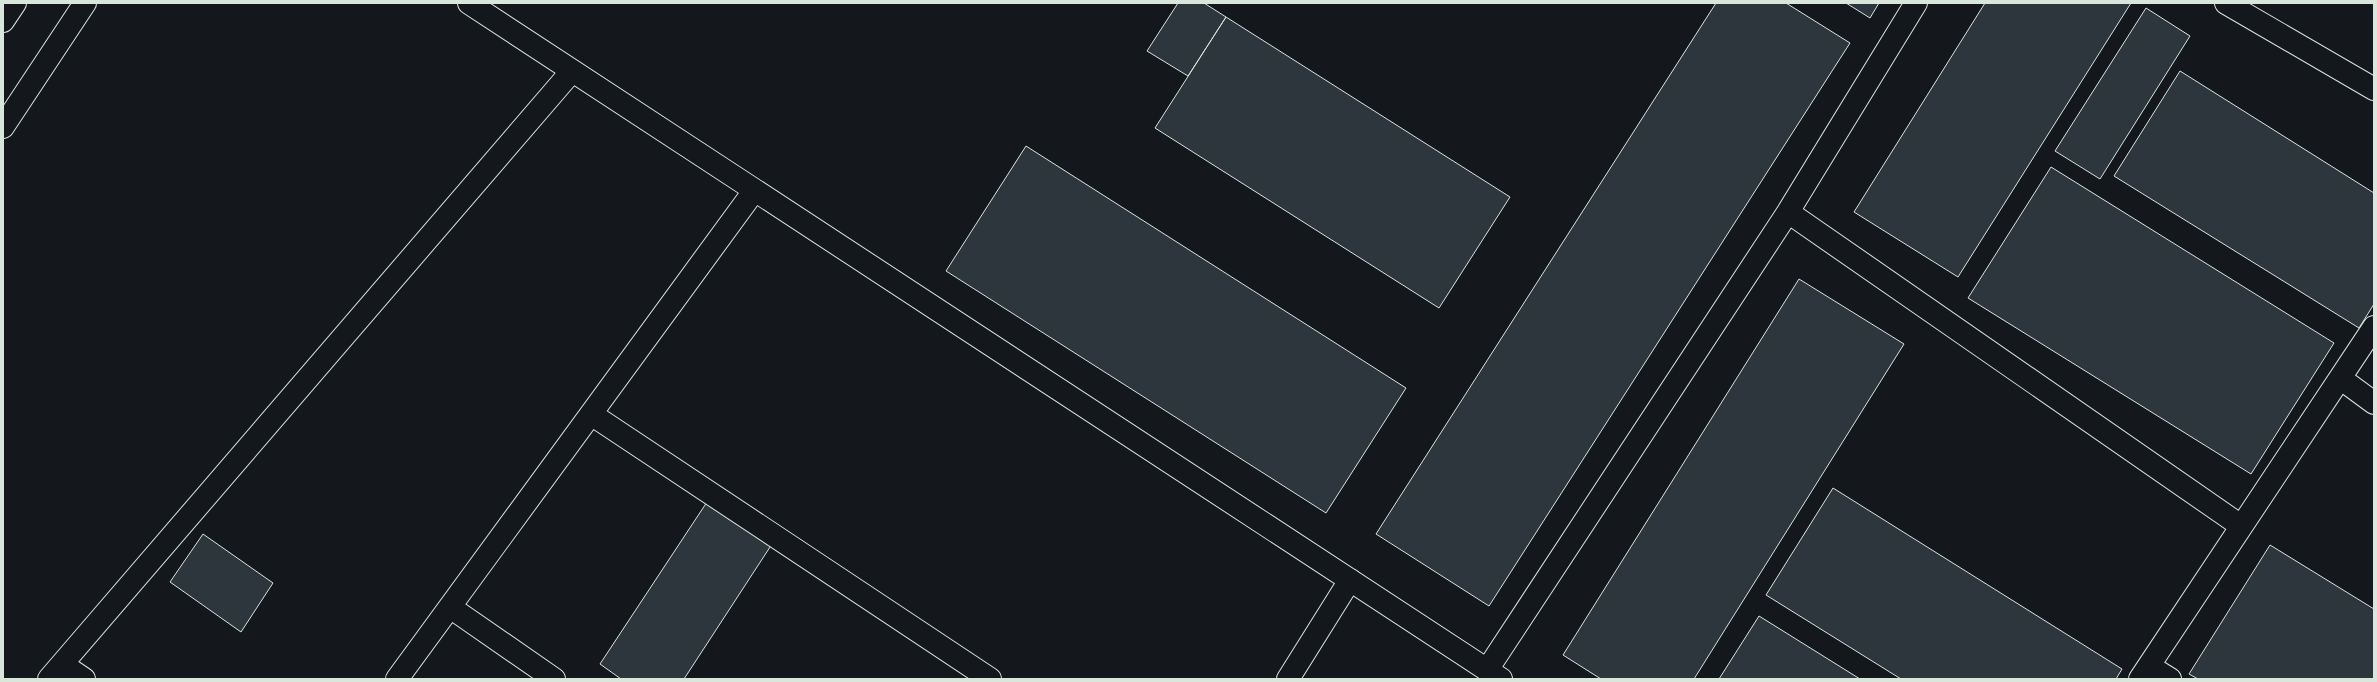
<svg xmlns="http://www.w3.org/2000/svg" width="2377" height="682" font-family="'Asap Condensed',sans-serif">
<rect width="100%" height="100%" fill="#14181c"/>
<path fill="#2c363c" stroke="#d8e6dc" d="M 1178,3 L 1204,3 L 1226,17 L 1188,76 L 1147,51 Z
M 1716,3 L 1786,3 L 1850,43 L 1489,606 L 1376,534 Z
M 1846,3 L 1879,3 L 1870,18 Z
M 1985,3 L 2131,3 L 1958,277 L 1854,212 Z
M 2146,8 L 2190,36 L 2100,179 L 2055,151 Z
M 1226,17 L 1510,197 L 1439,308 L 1155,128 Z
M 2180,71 L 2374,193 L 2374,304 L 2359,328 L 2114,176 Z
M 1026,146 L 1406,388 L 1326,513 L 946,271 Z
M 2051,167 L 2334,343 L 2251,474 L 1968,298 Z
M 1799,279 L 1904,344 L 1694,679 L 1601,679 L 1563,655 Z
M 1833,488 L 2122,669 L 2116,679 L 1901,679 L 1766,595 Z
M 707,502 L 772,544 L 684,679 L 621,679 L 600,664 Z
M 203,534 L 273,583 L 241,632 L 170,582 Z
M 2270,545 L 2374,609 L 2374,679 L 2198,679 L 2189,674 Z
M 1759,616 L 1860,679 L 1719,679 Z"/>
<g fill="none" stroke-linecap="round" stroke-linejoin="round">
<g stroke="#d8e6dc" stroke-width="24">
<path id="minor" d="M 2226,3 L 2374,89
M 1788,212 L 2241,526
M 2340,378 L 2374,403
M 591,414 L 990,679
M 450,607 L 554,679
M 62,664 L 84,679
M 2149,666 L 2170,679
M 1487,670 L 1788,212 L 1916,3
M 49,679 L 572,71
M 397,679 L 754,191
M 1288,679 L 1350,580
M 2140,679 L 2374,327"/>
</g>
<g stroke="#d8e6dc" stroke-width="24">
<path id="tertiary" d="M 469,3 L 1501,679
M 3,21 L 15,3
M 3,127 L 85,3"/>
</g>
<use href="#minor" stroke="#14181c" stroke-width="22"/>
<use href="#tertiary" stroke="#14181c" stroke-width="22"/>
</g>
<rect width="2377" height="682" fill="none" stroke="#d8e6dc" stroke-width="8"/>
</svg>
